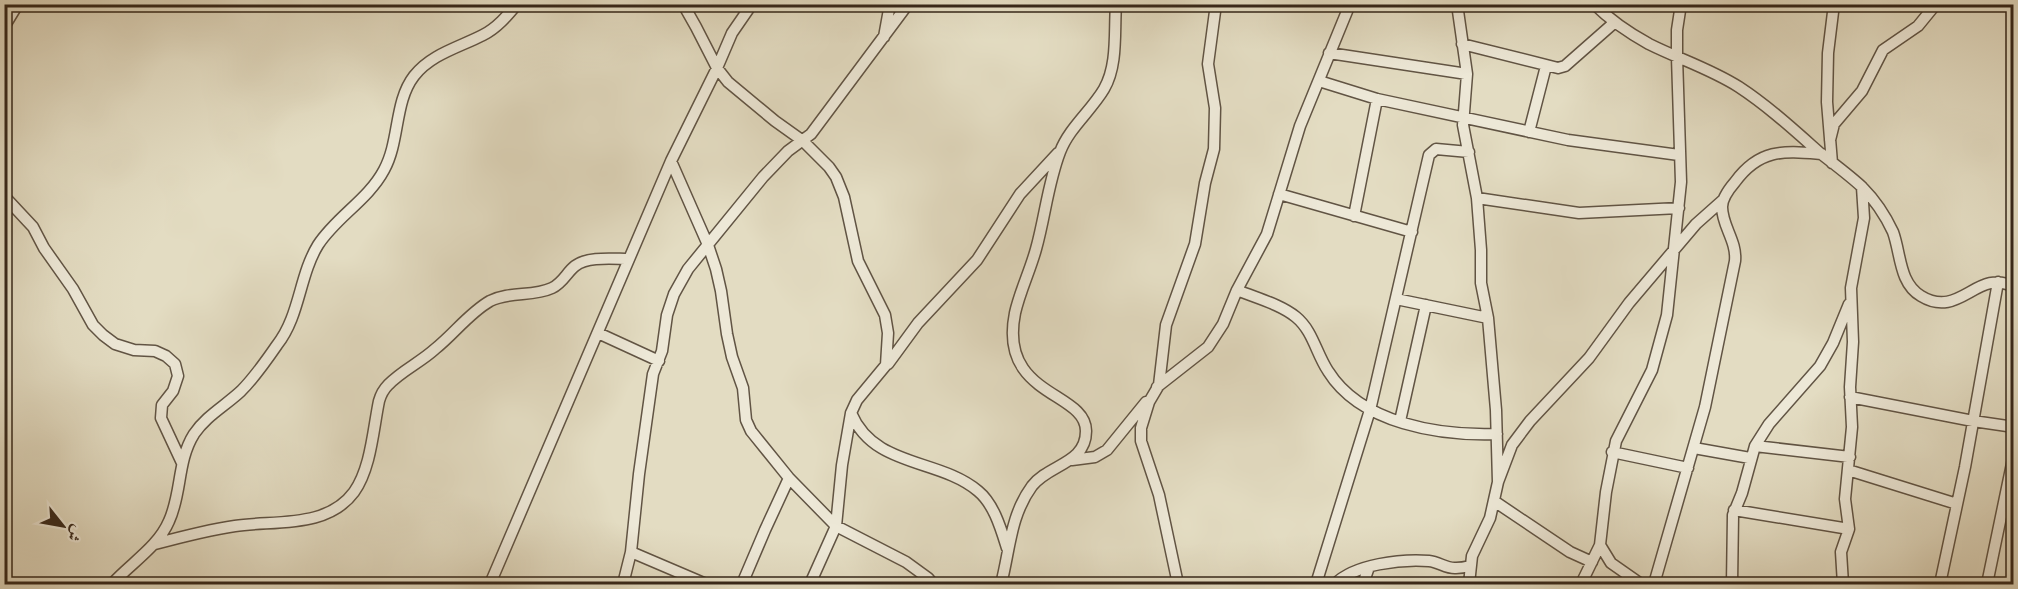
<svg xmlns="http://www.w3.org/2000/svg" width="2018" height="589" font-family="'Gentium Book Plus',Amiri,serif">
<rect width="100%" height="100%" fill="#e3dcc2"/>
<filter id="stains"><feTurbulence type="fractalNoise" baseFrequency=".00333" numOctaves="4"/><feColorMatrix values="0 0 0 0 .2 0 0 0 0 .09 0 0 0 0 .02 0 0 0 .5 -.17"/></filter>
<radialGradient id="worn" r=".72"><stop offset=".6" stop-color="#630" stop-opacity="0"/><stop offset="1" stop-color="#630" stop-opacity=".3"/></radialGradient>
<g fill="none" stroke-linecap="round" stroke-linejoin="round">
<g stroke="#615444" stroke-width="13">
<path id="minor" d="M 683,4 L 696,27 L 717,68 L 728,82 L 775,121 L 803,141 L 829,167 L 836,177 L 844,197 L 858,261 L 885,315 L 888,333 L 886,365 L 857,400 L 851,413 L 842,465 L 836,526 L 810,584
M 1457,4 L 1467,74 L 1463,125 L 1477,198 L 1481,250 L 1481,283 L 1488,318 L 1496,410 L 1498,482
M 1594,4 C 1610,20 1629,33 1649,44 C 1679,59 1711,69 1739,87 C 1768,106 1794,130 1820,153 C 1834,164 1849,175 1862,187 C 1874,199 1886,217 1893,232 C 1901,254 1899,283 1921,296 C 1960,320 1977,267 2014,287
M 4,27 L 18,4
M 884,37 L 890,4
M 1462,44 L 1558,68 L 1565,66 L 1615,22
M 1329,53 L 1467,74
M 1319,81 L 1377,99 L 1568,140 L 1679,155
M 1529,132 L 1546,66
M 1830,140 L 1834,124 L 1862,91 L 1883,50 L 1918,26 L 1936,4
M 671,161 L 708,245 L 716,269 L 721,291 L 727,334 L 732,357 L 743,388 L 746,420 L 751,431 L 789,478 L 836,526 L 906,562 L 928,578 L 933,584
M 1832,163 L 1827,102 L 1828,53 L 1834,4
M 1279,194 L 1412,232
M 4,196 L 33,227 L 44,248 L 73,289 L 93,325 L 103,335 L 115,344 L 134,350 L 155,351 L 166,356 L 175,364 L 178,376 L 173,391 L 162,405 L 161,418 L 182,463
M 1477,198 L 1579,213 L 1679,208
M 1354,216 L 1377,99
M 1237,290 C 1256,298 1280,304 1296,317 C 1313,331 1316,353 1328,371 C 1361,424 1440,436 1497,434
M 1396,299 L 1488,318
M 598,333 L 659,361
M 888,364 L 918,323 L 977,260 L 1020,194 L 1058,153
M 1157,387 L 1208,347 L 1223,324 L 1237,290 L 1267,234 L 1300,126 L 1350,4
M 1850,397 L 1973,421 L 2014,427
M 851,413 C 874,468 939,458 978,491 C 994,504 1001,529 1007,548
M 1400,421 L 1426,305
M 1755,446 L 1850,457
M 1694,448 L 1750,458
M 1612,452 L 1688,468
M 1072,460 L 1095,457 L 1107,450 L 1146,402
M 1848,470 L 1957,504
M 1494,501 L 1570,552 L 1592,562
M 1734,510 L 1849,529
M 155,544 C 181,537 208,530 235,526 C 274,520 327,529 354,492 C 371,468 373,430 379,401 C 381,394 383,390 388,385 C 401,371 421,362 435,349 C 454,334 469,313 490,301 C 510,291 533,297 552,288 C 563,283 567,272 575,266 C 588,256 613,259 629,259
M 1600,545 L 1611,563 L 1641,584
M 631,552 L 706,584
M 112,584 C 131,563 158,547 169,521 C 182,493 177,461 194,434 C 206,416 225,406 241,391 C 254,378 266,361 277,345 C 300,316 299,276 318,245 C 336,217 368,200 384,170 C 400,141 394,102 414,76 C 431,54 460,47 483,35 C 497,28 507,16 517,4
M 490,584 L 671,161 L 717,68 L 732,33 L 752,4
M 623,584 L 631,552 L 639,474 L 653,374 L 662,351 L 667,315 L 674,294 L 688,269 L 763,177 L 788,151 L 811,134 L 908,4
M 742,584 L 765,530 L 789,478
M 1001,584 C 1010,550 1010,516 1032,486 C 1049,464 1086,464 1086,431 C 1086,391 998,397 1015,313 C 1020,291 1030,271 1036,249 C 1045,217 1048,183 1060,152 C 1069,128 1091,111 1104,89 C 1118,65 1114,32 1116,4
M 1178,584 L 1159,495 L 1141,441 L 1141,428 L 1149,402 L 1159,385 L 1166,325 L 1195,244 L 1205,183 L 1214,149 L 1215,108 L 1208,64 L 1216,4
M 1316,584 L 1370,410 L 1429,155 L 1436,149 L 1469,152
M 1335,584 C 1355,564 1401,559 1429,561 C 1439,562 1447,569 1456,568 C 1461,568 1466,567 1470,566
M 1363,584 L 1369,567
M 1469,584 L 1472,556 L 1490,518 L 1498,482 L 1512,445 L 1530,421 L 1589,358 L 1629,303 L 1696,224 L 1723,200
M 1581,584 L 1600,545 L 1606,492 L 1616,441 L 1652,370 L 1667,315 L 1681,182 L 1677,57 L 1677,30 L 1681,4
M 1654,584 L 1705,407 L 1735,261 C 1737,241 1722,226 1722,207 C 1722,198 1729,189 1735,182 C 1760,148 1784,151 1822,154
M 1732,584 L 1733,515 L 1742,493 L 1755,446 L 1769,424 L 1820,366 L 1833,343 L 1849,304
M 1843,584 L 1841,552 L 1849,529 L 1845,499 L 1852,427 L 1850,387 L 1853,342 L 1851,288 L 1864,218 L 1862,187
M 1940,584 L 1965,467 L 1998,282
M 1987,584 L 2014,454"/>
</g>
<use href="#minor" stroke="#ede8d7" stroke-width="10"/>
</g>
<rect width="2018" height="589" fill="none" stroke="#e3dcc2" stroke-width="24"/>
<rect x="6" y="6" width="2006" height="577" fill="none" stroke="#36271a" stroke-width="3"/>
<rect x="12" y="12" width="1994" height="565" fill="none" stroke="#36271a" stroke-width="1.5"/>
<g transform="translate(63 526) rotate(121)" stroke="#ede8d7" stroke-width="4.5" paint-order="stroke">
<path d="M0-4.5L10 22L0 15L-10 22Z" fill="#36271a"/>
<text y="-9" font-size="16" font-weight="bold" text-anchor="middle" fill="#36271a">ش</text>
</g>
<rect width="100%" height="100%" filter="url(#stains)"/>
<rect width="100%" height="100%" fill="url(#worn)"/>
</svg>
